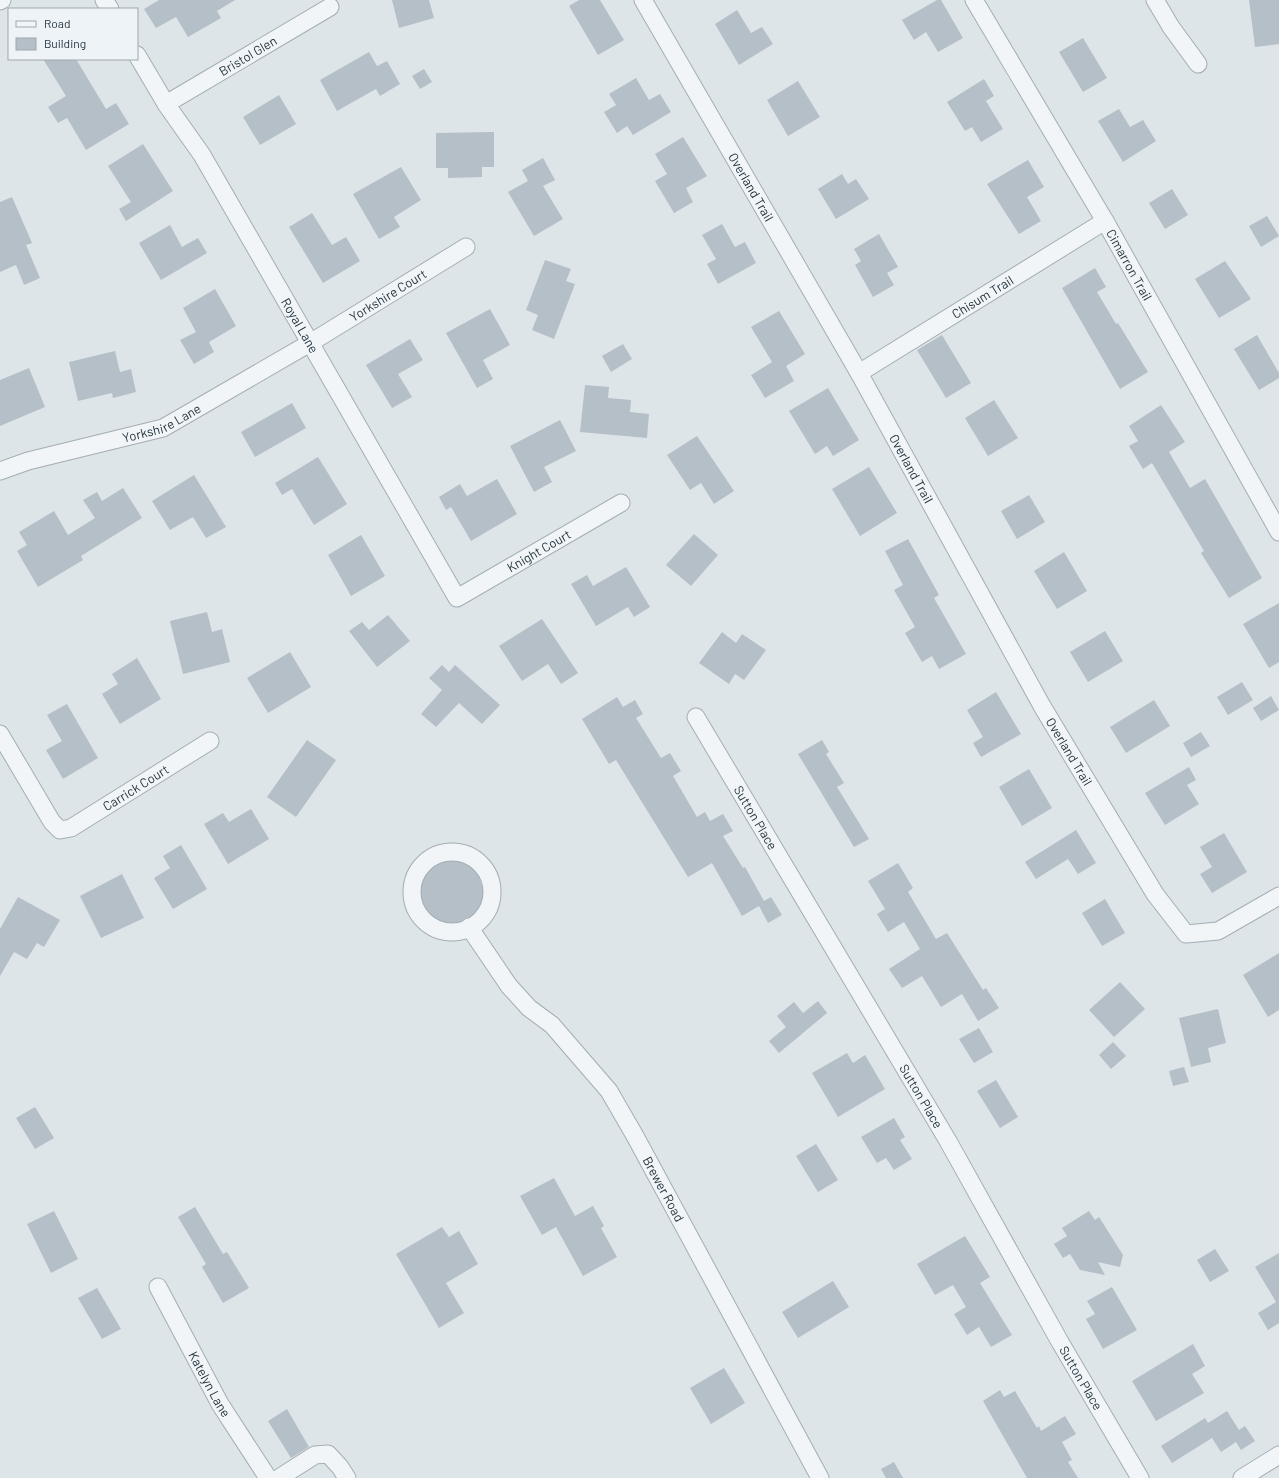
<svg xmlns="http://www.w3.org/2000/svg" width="1279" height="1478" font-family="Barlow,sans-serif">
<rect width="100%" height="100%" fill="#dee5e9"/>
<path fill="#b5bfc7" d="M 159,0 L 235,0 L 217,11 L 221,18 L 188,37 L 176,17 L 156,28 L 144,9 Z
M 392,0 L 429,0 L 434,18 L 399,28 Z
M 579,0 L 600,0 L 624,40 L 598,55 L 569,6 Z
M 937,0 L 941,0 L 963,38 L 938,52 L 926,32 L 914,40 L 902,20 Z
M 1249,0 L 1279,0 L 1279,44 L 1255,47 Z
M 737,10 L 751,33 L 762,27 L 773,44 L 739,65 L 715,24 Z
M 1083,38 L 1107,78 L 1083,92 L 1059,52 Z
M 369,52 L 377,66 L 387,61 L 400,84 L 380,96 L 376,89 L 337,111 L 320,80 Z
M 43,59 L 76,59 L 106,109 L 116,103 L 129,124 L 86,150 L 67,118 L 58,123 L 48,107 L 66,96 Z
M 424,69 L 432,82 L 420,89 L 412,76 Z
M 636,78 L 649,100 L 660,94 L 671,112 L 633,135 L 627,126 L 617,133 L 604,112 L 616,105 L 609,94 Z
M 984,79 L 994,96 L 986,101 L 1003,129 L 981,142 L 972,127 L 965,131 L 947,102 Z
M 798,81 L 820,117 L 788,136 L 767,100 Z
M 279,95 L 296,124 L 260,145 L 243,117 Z
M 1119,109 L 1130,127 L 1143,120 L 1156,141 L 1123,162 L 1098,121 Z
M 494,132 L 494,167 L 482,167 L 482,177 L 448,178 L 448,168 L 436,168 L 436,133 Z
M 683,137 L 707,176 L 686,188 L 693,202 L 674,213 L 655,181 L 667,174 L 655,154 Z
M 143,144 L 173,191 L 126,221 L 119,209 L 131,202 L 108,166 Z
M 543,158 L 555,180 L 543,186 L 563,219 L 534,236 L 508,192 L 528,181 L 522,170 Z
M 1028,160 L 1044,187 L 1027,197 L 1041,221 L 1019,234 L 987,184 Z
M 401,167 L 421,200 L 394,217 L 400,227 L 379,239 L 353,194 Z
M 842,174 L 848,184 L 856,179 L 869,199 L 836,219 L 818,189 Z
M 1172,189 L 1188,215 L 1165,229 L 1149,203 Z
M 12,197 L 32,243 L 26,245 L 40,278 L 24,285 L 16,265 L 0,272 L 0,202 Z
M 312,213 L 332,245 L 346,237 L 360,261 L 323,283 L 289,227 Z
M 1267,216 L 1279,236 L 1261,247 L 1249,226 Z
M 722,224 L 735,247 L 745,242 L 756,263 L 718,284 L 707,264 L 716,259 L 702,235 Z
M 170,225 L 182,247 L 198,238 L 207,253 L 161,280 L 139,243 Z
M 879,234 L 898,267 L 887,273 L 894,285 L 873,297 L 855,265 L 861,261 L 854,249 Z
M 545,260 L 571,269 L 566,281 L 575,284 L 554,339 L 532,330 L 538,315 L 526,310 Z
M 1225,261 L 1251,299 L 1219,318 L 1195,279 Z
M 1095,268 L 1106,287 L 1097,292 L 1116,324 L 1118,323 L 1148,372 L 1120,389 L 1062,288 Z
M 215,289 L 236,326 L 209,342 L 214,352 L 194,364 L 180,340 L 196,332 L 183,308 Z
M 490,309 L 510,345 L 483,360 L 493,379 L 477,388 L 446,333 Z
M 779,311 L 805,354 L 786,366 L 794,381 L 765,398 L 751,375 L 772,362 L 751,327 Z
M 942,335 L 971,383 L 946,398 L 917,350 Z
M 1257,335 L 1279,373 L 1279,378 L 1259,390 L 1234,349 Z
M 410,339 L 423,360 L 398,374 L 412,397 L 392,408 L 366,365 Z
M 623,344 L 632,359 L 611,372 L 602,356 Z
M 115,351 L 120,372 L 131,369 L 136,392 L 113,398 L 112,393 L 78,401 L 69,362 Z
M 29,368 L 45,407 L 0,426 L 0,380 Z
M 585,385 L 609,387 L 608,398 L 631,400 L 630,412 L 649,414 L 647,438 L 580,432 Z
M 828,388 L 859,440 L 833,456 L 827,446 L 815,454 L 789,411 Z
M 994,400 L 1018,438 L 988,456 L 965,418 Z
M 292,403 L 306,428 L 255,457 L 241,432 Z
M 1161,405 L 1185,442 L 1169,452 L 1190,488 L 1205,479 L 1262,578 L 1229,598 L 1201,553 L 1204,551 L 1152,463 L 1143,469 L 1129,446 L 1138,441 L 1129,426 Z
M 560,420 L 576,451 L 544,467 L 552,482 L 534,492 L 510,446 Z
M 697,436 L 734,491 L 714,504 L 701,483 L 690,490 L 667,455 Z
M 318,457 L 347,504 L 314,525 L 292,489 L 282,495 L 275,483 Z
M 869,467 L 897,513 L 860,536 L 832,489 Z
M 194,475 L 226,527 L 206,538 L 193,517 L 170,530 L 152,501 Z
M 497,479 L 517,514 L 471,541 L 451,507 L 446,510 L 439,497 L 460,484 L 467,496 Z
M 123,488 L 142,518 L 81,556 L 83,560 L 38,587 L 17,551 L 27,545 L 19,532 L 54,511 L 68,535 L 95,518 L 83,500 L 97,492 L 102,501 Z
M 1029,495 L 1045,522 L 1017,539 L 1001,511 Z
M 694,534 L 718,555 L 691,586 L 666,565 Z
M 361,535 L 385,576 L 351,596 L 328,555 Z
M 908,539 L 939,595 L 934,598 L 966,654 L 939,669 L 932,656 L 922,662 L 905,633 L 915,627 L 894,590 L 903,585 L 885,551 Z
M 1064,552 L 1087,591 L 1057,609 L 1034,571 Z
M 626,567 L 650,607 L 634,617 L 628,607 L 596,626 L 571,584 L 587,575 L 593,586 Z
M 1279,603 L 1279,662 L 1269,668 L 1243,624 Z
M 207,612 L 212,632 L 222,629 L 230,662 L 183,674 L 170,621 Z
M 388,615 L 410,641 L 377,667 L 349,631 L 362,622 L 369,630 Z
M 542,619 L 578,673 L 561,684 L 548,664 L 522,681 L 499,646 Z
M 1105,631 L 1123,661 L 1088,682 L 1070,652 Z
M 722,632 L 736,643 L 742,634 L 766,650 L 744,680 L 735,674 L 729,684 L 699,663 Z
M 290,652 L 311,687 L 268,713 L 247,678 Z
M 137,658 L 161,699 L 120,724 L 102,694 L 118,684 L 112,674 Z
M 442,665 L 449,672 L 455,665 L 500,705 L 482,724 L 459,703 L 436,727 L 421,714 L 442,690 L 429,678 Z
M 1242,682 L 1253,700 L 1228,715 L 1217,697 Z
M 996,692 L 1021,734 L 981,757 L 973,743 L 983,737 L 967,710 Z
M 1271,696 L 1279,710 L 1261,721 L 1253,708 Z
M 617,697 L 623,707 L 635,700 L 643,714 L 636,718 L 661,758 L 670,753 L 681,771 L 673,776 L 697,817 L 705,812 L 710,821 L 723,814 L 733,831 L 723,836 L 743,868 L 745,867 L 764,901 L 771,897 L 782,915 L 768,923 L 759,906 L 742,916 L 712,863 L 688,877 L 616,760 L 609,764 L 582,719 Z
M 1154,700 L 1170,726 L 1126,753 L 1110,727 Z
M 67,704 L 98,758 L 63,779 L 46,750 L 62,741 L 47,715 Z
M 1201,732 L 1210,746 L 1191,757 L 1183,743 Z
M 307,740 L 336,760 L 296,817 L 267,797 Z
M 822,740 L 829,752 L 826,754 L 844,783 L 837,787 L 869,839 L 854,847 L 798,754 Z
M 1189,767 L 1196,780 L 1187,785 L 1199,804 L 1165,825 L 1145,793 Z
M 1029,769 L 1052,808 L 1022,826 L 999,787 Z
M 251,809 L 269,839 L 228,864 L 204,824 L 223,813 L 229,822 Z
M 1076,830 L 1096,863 L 1078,874 L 1068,859 L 1036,879 L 1025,862 Z
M 1224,833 L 1247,872 L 1212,893 L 1200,874 L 1212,867 L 1200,847 Z
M 181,845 L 207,889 L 173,909 L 154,878 L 170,868 L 163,856 Z
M 453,860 L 463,862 L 473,868 L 479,877 L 486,900 L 471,917 L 464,919 L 460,923 L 449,925 L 439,923 L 430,918 L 423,910 L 419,901 L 418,890 L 420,880 L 425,871 L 433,865 L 443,861 Z
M 898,863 L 913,888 L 908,892 L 936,939 L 947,933 L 983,990 L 986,988 L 999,1008 L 978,1021 L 962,994 L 941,1007 L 922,976 L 902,988 L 889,969 L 920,949 L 904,922 L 888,932 L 877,914 L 885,909 L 868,881 Z
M 122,874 L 144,918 L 101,938 L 80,896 Z
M 18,897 L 60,920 L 44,947 L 37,943 L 27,959 L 14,952 L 0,976 L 0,929 Z
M 1105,899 L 1125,933 L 1102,946 L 1082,913 Z
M 1279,953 L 1279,1010 L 1268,1017 L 1243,975 Z
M 1120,982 L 1145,1009 L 1114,1037 L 1089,1010 Z
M 818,1001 L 827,1013 L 779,1053 L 769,1041 L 786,1027 L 777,1016 L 794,1002 L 803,1013 Z
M 1218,1009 L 1226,1043 L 1208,1048 L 1211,1062 L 1191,1067 L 1179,1018 Z
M 979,1028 L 993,1052 L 974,1063 L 959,1039 Z
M 1113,1042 L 1126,1056 L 1111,1069 L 1099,1055 Z
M 847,1053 L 853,1063 L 865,1055 L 885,1089 L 838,1117 L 812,1073 Z
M 1184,1067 L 1189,1082 L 1173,1086 L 1169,1071 Z
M 996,1080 L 1018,1117 L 1000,1128 L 977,1091 Z
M 35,1107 L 54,1138 L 35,1149 L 16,1118 Z
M 894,1118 L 905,1137 L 900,1140 L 912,1159 L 894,1170 L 886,1158 L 877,1163 L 861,1137 Z
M 816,1144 L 838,1180 L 818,1192 L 796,1156 Z
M 554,1178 L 575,1216 L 593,1206 L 604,1226 L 601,1228 L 617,1257 L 583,1276 L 556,1227 L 542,1235 L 520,1196 Z
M 195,1207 L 223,1254 L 227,1252 L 249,1288 L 223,1303 L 202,1267 L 206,1264 L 178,1217 Z
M 54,1211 L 78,1259 L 51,1273 L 27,1224 Z
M 1089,1211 L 1095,1220 L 1099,1217 L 1123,1255 L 1120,1267 L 1098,1262 L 1105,1275 L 1080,1270 L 1070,1254 L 1063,1258 L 1054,1244 L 1067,1236 L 1062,1228 Z
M 442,1227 L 449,1237 L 459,1231 L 478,1264 L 446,1283 L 464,1313 L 439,1328 L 396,1254 Z
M 965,1236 L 990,1277 L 980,1283 L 1012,1335 L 991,1347 L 979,1327 L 967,1335 L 954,1314 L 966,1307 L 953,1285 L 935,1295 L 917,1264 Z
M 1215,1249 L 1229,1271 L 1210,1282 L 1197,1260 Z
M 1279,1253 L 1279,1323 L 1268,1330 L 1258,1313 L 1276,1302 L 1255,1267 Z
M 833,1281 L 849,1307 L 798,1338 L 782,1312 Z
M 1112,1287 L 1137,1330 L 1103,1349 L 1086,1319 L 1095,1314 L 1087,1301 Z
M 97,1288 L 121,1329 L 102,1339 L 78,1298 Z
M 1193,1344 L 1205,1366 L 1192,1374 L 1204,1393 L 1156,1421 L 1132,1381 Z
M 724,1368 L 745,1403 L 711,1424 L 690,1388 Z
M 1000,1390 L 1004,1397 L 1015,1391 L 1037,1428 L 1039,1426 L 1041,1431 L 1065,1416 L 1076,1434 L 1062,1442 L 1072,1460 L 1068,1462 L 1078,1478 L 1027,1478 L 983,1401 Z
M 287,1409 L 309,1447 L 291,1458 L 268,1421 Z
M 1227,1411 L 1239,1430 L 1245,1426 L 1255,1441 L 1241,1450 L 1236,1442 L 1221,1452 L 1212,1438 L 1172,1463 L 1161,1446 L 1205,1418 L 1208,1423 Z
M 894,1462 L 903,1478 L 886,1478 L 881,1469 Z"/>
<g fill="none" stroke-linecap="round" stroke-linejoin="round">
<g stroke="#a3adb4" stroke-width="19">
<g id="minor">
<path d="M 104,0 L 110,9"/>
<path id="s1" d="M 643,0 L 859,373 L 1042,706 L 1155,894 L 1186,934 L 1218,931 L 1279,896"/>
<path id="s2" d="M 974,0 L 1105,221 L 1279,532"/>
<path d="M 1155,0 L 1171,27 L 1198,64"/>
<path d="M 0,1 L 2,0"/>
<path id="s3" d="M 137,55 L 166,104 L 202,155 L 457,598 L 621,503"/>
<path id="s4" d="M 166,104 L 330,7"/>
<path id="s5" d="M 859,373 L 1105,221"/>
<path id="s6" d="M 0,471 L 28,461 L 163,428 L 310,343 L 466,247"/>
<path id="s7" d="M 696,717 L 948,1141 L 1060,1342 L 1140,1478"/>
<path id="s8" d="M 0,734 L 52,822 L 60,830 L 71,828 L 210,741"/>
<circle cx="452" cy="892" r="40"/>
<path id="s9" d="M 469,927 L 509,986 L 529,1008 L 552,1025 L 609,1091 L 635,1136 L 820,1478"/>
<path id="s10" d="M 158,1287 L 220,1404 L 268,1478"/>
<path d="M 279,1478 L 315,1455 L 328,1454 L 340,1467 L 347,1478"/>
<path d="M 1242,1478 L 1279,1455"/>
</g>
</g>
<use href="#minor" stroke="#f1f5f7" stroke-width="17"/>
</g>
<g text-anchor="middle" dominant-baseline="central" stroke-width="3.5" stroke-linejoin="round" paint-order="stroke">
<g font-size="13" fill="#263642" stroke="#eef3f7">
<text stroke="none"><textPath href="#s4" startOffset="95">Bristol Glen</textPath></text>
<text stroke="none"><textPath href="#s1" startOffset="216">Overland Trail</textPath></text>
<text stroke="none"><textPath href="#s2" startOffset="307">Cimarron Trail</textPath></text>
<text stroke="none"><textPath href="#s6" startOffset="430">Yorkshire Court</textPath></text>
<text stroke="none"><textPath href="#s5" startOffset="145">Chisum Trail</textPath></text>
<text stroke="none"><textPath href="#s3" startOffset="316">Royal Lane</textPath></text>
<text stroke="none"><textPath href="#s6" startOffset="169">Yorkshire Lane</textPath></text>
<text stroke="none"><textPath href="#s1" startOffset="540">Overland Trail</textPath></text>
<text stroke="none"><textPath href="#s3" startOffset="725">Knight Court</textPath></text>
<text stroke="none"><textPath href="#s1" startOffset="864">Overland Trail</textPath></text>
<text stroke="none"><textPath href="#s8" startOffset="201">Carrick Court</textPath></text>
<text stroke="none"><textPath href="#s7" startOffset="117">Sutton Place</textPath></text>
<text stroke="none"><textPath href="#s7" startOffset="441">Sutton Place</textPath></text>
<text stroke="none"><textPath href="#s9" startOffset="329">Brewer Road</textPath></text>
<text stroke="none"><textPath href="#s7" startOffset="765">Sutton Place</textPath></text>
<text stroke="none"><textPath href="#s10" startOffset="110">Katelyn Lane</textPath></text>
</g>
</g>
<rect x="8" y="8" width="130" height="52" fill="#eef3f7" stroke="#9ea7af"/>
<rect x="16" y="21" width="20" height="6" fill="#f1f5f7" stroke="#9ea7af"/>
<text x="44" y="28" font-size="12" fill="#263642">Road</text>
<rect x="16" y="38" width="20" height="12" fill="#b5bfc7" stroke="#9ea7af"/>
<text x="44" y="48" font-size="12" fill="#263642">Building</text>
</svg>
